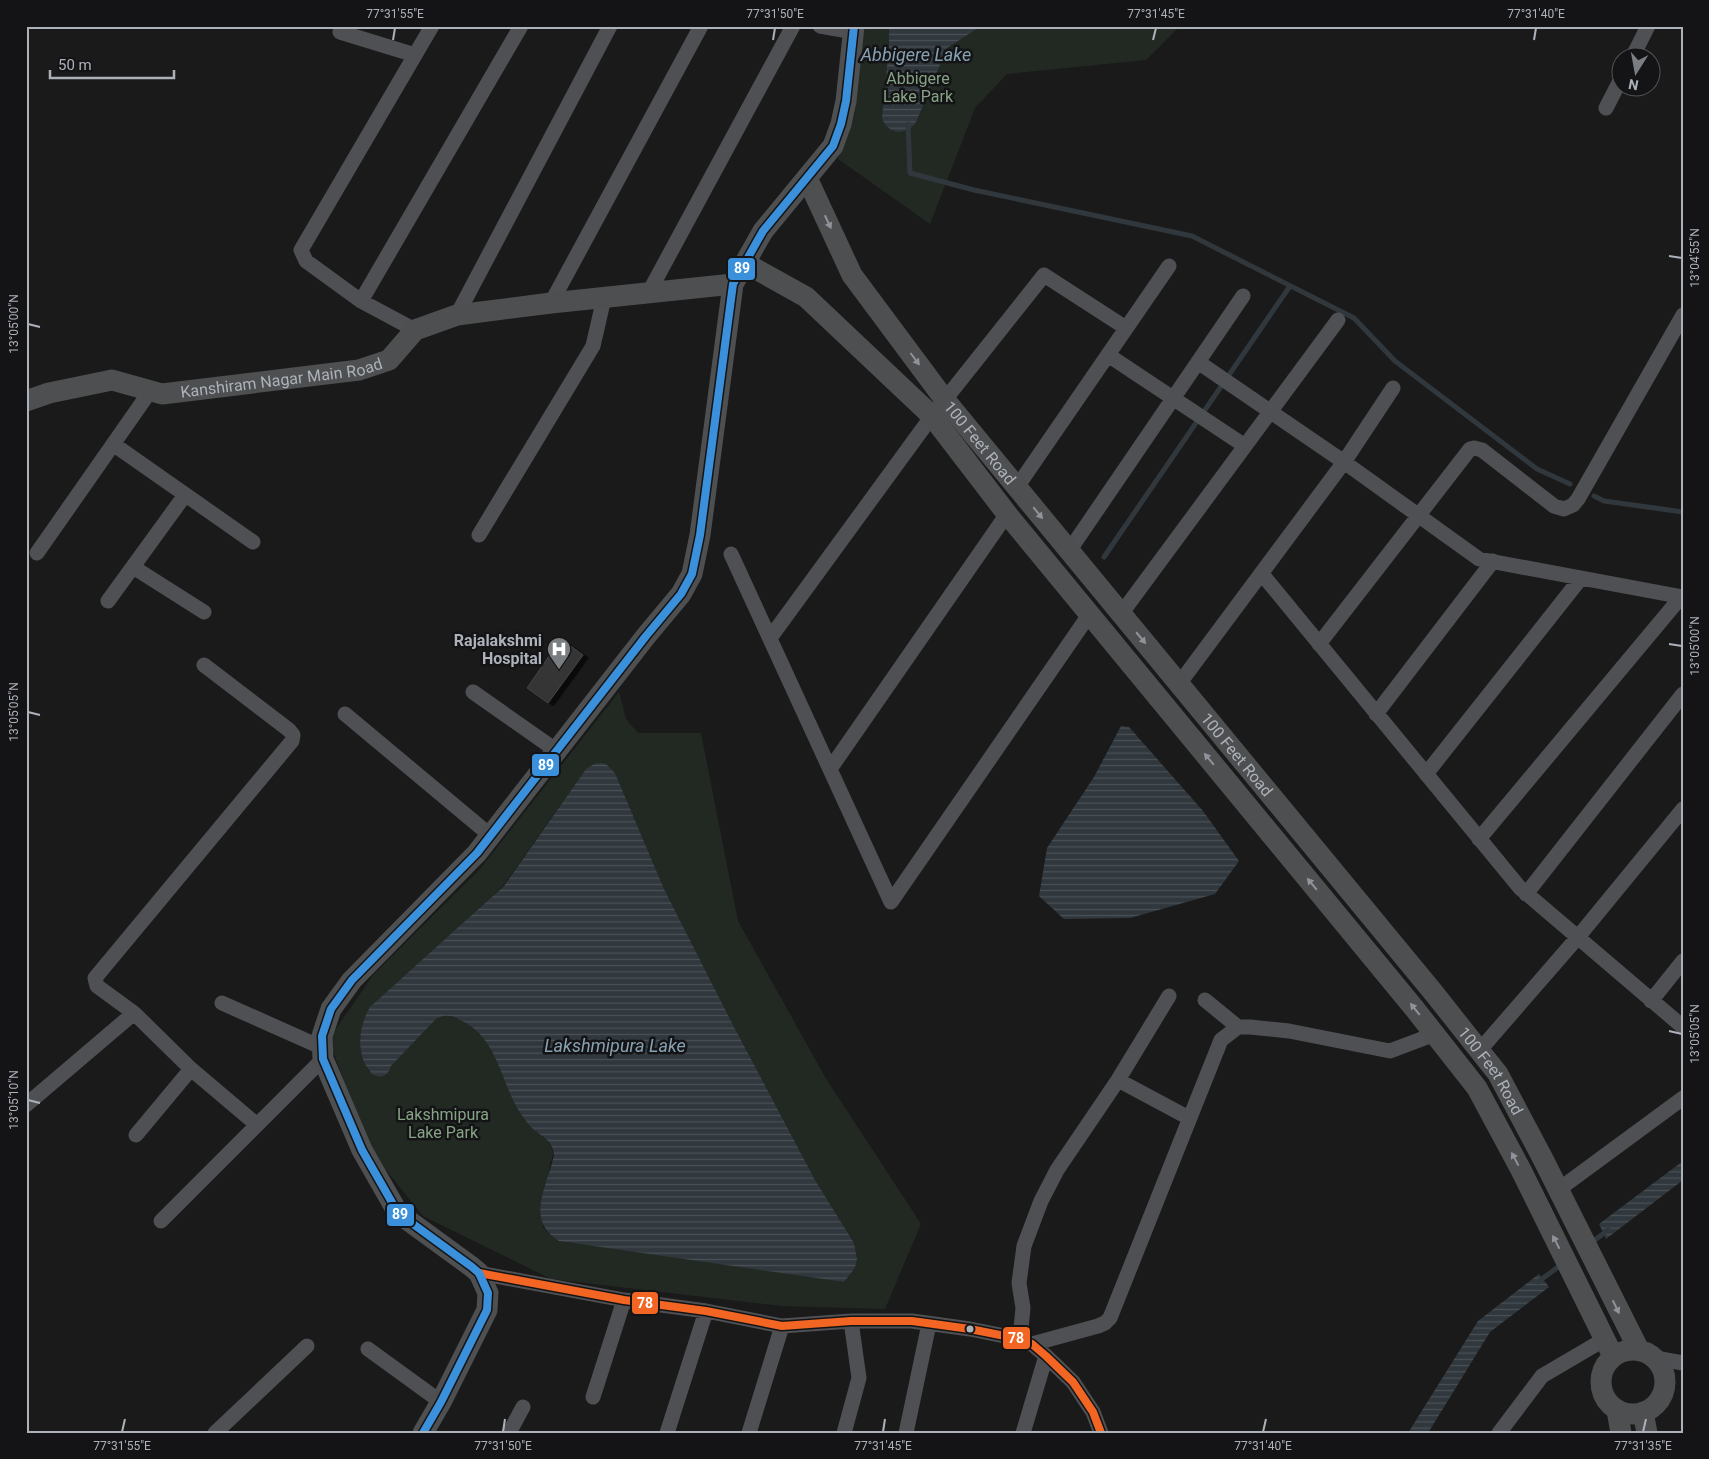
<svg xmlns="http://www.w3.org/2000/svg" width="1709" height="1459" font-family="Roboto,sans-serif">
<defs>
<pattern id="water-rules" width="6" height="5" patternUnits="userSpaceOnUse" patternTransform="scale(1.25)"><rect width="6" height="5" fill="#30383d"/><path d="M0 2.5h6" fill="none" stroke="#4b5257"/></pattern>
<filter id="shadow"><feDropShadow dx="5.5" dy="3" stdDeviation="0" flood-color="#0009"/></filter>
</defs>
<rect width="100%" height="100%" fill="#1a1a1a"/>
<path fill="#222923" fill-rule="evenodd" d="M 860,26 L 1180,26 L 1146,60 L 1007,74 L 975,108 L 930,224 L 838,159 L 855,113 Z
M 619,692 L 626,719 L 638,733 L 701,733 L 738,921 L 825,1077 L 921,1224 L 885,1309 L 781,1306 L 551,1279 L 423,1216 L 366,1145 L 329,1039 L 373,975 L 480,869 ZM 586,769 L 615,773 L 664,889 L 733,1025 L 815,1180 L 854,1243 L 857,1259 L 855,1268 L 844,1282 L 581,1243 C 566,1245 552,1239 543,1227 L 550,1163 C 559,1147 545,1140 534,1130 C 531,1126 528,1122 525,1117 C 507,1093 502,1062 484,1039 C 474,1026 461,1019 446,1015 L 436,1019 L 391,1066 L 369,1072 L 363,1058 L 360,1047 L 360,1036 L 378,1000 L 448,938 L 503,886 Z"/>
<path fill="url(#water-rules)" d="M 889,26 L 981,26 L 947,48 L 916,122 C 906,136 888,135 882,118 L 889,46 Z
M 1121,726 L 1129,727 L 1203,811 L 1239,861 L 1215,894 L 1130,918 L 1064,919 L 1039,896 L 1047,848 L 1094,777 Z
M 600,763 L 606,764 L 615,773 L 664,889 L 733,1025 L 815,1180 L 854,1243 L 857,1259 L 855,1268 L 844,1282 L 559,1241 C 524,1220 548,1185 554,1155 C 553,1141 542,1137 533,1129 C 526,1122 520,1113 515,1104 C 500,1074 494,1035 460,1020 C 451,1015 445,1014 436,1019 L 391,1066 C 388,1076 381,1079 372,1074 C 355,1055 358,1028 370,1007 L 504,886 L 586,769 L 594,764 Z
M 1683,1161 L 1683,1180 L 1606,1239 L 1599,1224 Z
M 1539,1274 L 1549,1287 L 1490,1332 L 1428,1433 L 1408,1433 L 1478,1321 Z"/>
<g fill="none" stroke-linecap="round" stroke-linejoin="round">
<path stroke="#30383d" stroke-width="5" d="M 908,124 L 910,173 L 974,190 L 1192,236 L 1354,318 L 1395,361 L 1537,469 L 1570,484
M 1594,496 L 1604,501 L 1683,512
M 1104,557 L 1290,286
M 1591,1243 L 1608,1230
M 1538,1282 L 1562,1264"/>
</g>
<path fill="#343436" stroke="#434446" filter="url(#shadow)" d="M 561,639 L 583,655 L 548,703 L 527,688 Z"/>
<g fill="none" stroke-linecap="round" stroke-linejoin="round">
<path stroke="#4f5053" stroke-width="15" d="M 342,26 L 340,32 L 415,55
M 820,26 L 854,32
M 1632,58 L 1648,26
M 1606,108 L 1622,77
M 649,292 L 793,26
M 361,301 L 521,26
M 551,303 L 701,26
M 457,315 L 610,26
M 415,330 L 361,301 L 306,261 L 301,250 L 432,26
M 1108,355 L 1245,446
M 1198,362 L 1344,462 L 1479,559 L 1683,597
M 113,444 L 253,542
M 1017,487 L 1169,266
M 479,535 L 593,346 L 604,298
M 1069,551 L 1243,296
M 37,553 L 151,390
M 731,554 L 891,902
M 133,567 L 204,612
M 1262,574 L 1520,888 L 1683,1027
M 108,601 L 185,495
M 1121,614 L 1338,320
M 770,638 L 932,416 L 1044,275 L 1126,328
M 1319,644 L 1470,449 L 1474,448 L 1482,450 L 1554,506 L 1564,509 L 1573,505 L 1578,499 L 1683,315
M 1179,684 L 1344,462 L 1393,388
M 473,692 L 557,751
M 345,714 L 491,836
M 1376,714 L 1493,561
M 830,769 L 1007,514
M 1426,774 L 1581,578
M 1479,839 L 1681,597
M 1526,894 L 1683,694
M 891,902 L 1089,615
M 1205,1000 L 1238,1027
M 1651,1001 L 1683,961
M 222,1003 L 323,1048
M 134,1013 L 97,986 L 95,978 L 292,741 L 293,735 L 289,730 L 204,665
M 1479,1051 L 1578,937 L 1683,809
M 1118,1080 L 1189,1118
M 26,1105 L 134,1013 L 191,1069 L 256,1124
M 136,1135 L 191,1069
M 1558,1190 L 1683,1098
M 161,1221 L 323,1059
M 479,1273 L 624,1300 L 706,1311 L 782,1326 L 851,1321 L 912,1321 L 970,1329 L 1020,1339 L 1032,1344 L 1046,1356 L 1073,1382 L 1093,1412 L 1101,1433
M 1020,1339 L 1023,1308 L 1019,1283 L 1024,1246 L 1041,1201 L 1057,1170 L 1118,1080 L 1169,996
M 1032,1344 L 1098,1326 L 1105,1323 L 1110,1318 L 1221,1040 L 1238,1027 L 1250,1027 L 1289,1031 L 1390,1051 L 1435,1034
M 368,1349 L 441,1402
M 1655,1358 L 1683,1363
M 593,1397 L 624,1300
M 215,1433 L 307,1346
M 509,1433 L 523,1407
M 667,1433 L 706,1311
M 749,1433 L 782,1326
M 844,1433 L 859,1378 L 851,1321
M 906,1433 L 929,1324
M 1023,1433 L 1046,1356
M 1499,1433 L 1542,1376 L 1605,1339"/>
<g stroke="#4d4f51" stroke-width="21">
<path id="s1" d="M 807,178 L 852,275 L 945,400 L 1433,992 L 1498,1074 L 1543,1159 L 1639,1350"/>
<path d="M 745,263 L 806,297 L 932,416 L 1007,514 L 1414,1008 L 1477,1088 L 1521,1170 L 1613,1356"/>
<path id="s2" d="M 26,401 L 49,393 L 112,380 L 162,394 L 359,370 L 389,360 L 415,330 L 457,315 L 551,303 L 733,284"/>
<circle cx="1633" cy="1382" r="32"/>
<path d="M 1617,1410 L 1621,1433"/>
<path d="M 1643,1412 L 1647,1433"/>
<path d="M 423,1433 L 441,1402 L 487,1310 L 488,1293 L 479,1273 L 472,1267 L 398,1213 L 362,1150 L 323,1059 L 322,1036 L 331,1009 L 352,980 L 477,853 L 646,636 L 681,594 L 692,574 L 700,535 L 733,284 L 763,231 L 833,146 L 841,124 L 846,101 L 854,26"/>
</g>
<g stroke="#141416" stroke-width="11">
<path id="bus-1" d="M 479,1273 L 624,1300 L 706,1311 L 782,1326 L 851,1321 L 912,1321 L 970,1329 L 1020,1339 L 1032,1344 L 1046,1356 L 1073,1382 L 1093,1412 L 1101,1433"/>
</g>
<g stroke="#141416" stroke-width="11">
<path id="bus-2" d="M 423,1433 L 441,1402 L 487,1310 L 488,1293 L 479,1273 L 472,1267 L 398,1213 L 362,1150 L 323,1059 L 322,1036 L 331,1009 L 352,980 L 477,853 L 646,636 L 681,594 L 692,574 L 700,535 L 733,284 L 763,231 L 833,146 L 841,124 L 846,101 L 854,26"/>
</g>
<use href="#bus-1" stroke="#f26522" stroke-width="8"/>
<use href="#bus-2" stroke="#3a90db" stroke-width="8"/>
</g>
<defs><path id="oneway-solid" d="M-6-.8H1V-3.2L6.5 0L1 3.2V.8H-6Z" transform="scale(1.25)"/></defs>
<g fill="#90949a">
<use href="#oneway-solid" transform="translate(828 222) rotate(65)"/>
<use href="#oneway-solid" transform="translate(915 359) rotate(53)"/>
<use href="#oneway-solid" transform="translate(1038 513) rotate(51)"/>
<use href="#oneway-solid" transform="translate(1141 638) rotate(50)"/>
<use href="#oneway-solid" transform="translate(1209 759) rotate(-130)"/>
<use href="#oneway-solid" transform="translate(1312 884) rotate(-130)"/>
<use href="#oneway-solid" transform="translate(1415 1009) rotate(-129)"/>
<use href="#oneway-solid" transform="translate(1515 1159) rotate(-118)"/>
<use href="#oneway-solid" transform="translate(1556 1242) rotate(-117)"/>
<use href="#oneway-solid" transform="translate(1616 1307) rotate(64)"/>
</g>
<path fill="none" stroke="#adb2ba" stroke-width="2" d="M 393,40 L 395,28M 773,40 L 775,28M 1153,40 L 1156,28M 1534,40 L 1536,28M 1669,256 L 1682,258M 28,324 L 40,327M 1669,644 L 1682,646M 28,712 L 40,715M 1669,1031 L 1682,1034M 28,1100 L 40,1103M 122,1432 L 125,1419M 503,1432 L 505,1419M 883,1432 L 885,1419M 1263,1432 L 1266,1419M 1643,1432 L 1646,1419"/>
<defs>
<g id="hospital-pin" transform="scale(1.25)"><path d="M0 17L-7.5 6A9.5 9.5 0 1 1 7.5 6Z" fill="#7a7d82" stroke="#141416"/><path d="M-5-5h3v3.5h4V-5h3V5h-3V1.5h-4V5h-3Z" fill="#fff"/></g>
</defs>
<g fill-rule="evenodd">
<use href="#hospital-pin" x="559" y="649"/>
</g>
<circle fill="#adb2ba" stroke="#141416" stroke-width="2" cx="970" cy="1329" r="4.5"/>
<g text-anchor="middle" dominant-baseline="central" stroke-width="5" stroke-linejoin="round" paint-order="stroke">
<g font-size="16" fill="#86a385" stroke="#141416">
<text x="918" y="78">Abbigere<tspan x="918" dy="18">Lake Park</tspan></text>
<text x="443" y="1114">Lakshmipura<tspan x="443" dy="18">Lake Park</tspan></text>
</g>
<g font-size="16" fill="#adb2ba" stroke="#141416">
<text stroke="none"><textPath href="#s2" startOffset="261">Kanshiram Nagar Main Road</textPath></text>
<text stroke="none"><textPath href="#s1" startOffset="318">100 Feet Road</textPath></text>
<text stroke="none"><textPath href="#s1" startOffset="722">100 Feet Road</textPath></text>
<text stroke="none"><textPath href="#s1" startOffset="1128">100 Feet Road</textPath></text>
</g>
<g font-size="16" font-weight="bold" fill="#adb2ba" stroke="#141416" text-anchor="end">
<text x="542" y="640">Rajalakshmi<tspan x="542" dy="18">Hospital</tspan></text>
</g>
<g font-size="18" font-style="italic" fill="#87a1b2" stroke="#141416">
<text x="916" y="54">Abbigere Lake</text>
<text x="615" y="1045">Lakshmipura Lake</text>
</g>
</g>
<g stroke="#141416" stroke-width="2">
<rect x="727" y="257" width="29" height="24" rx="5" fill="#3a90db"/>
<rect x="531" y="753" width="29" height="24" rx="5" fill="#3a90db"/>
<rect x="386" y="1203" width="29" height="24" rx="5" fill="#3a90db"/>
<rect x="631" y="1291" width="28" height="24" rx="5" fill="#f26522"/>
<rect x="1002" y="1326" width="29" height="24" rx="5" fill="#f26522"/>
</g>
<g font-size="14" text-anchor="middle" font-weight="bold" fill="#fff">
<text x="742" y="273">89</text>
<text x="546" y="770">89</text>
<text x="400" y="1219">89</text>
<text x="645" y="1308">78</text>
<text x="1016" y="1343">78</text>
</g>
<rect width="1709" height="1459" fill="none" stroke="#141416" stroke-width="55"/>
<g transform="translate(1636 72) rotate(191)"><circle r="24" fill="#141416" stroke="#515358"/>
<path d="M0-4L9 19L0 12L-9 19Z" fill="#7a7d82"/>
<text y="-8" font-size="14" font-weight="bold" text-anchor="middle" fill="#adb2ba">N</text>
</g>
<path d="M50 70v8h124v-8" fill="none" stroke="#adb2ba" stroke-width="2.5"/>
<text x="58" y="70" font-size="15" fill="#adb2ba" stroke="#141416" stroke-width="4" paint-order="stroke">50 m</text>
<rect x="28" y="28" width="1654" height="1404" fill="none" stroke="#adb2ba" stroke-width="2"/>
<g font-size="12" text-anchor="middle" fill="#adb2ba">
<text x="395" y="18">77°31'55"E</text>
<text x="775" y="18">77°31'50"E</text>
<text x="1156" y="18">77°31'45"E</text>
<text x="1536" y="18">77°31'40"E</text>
<text transform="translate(1695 258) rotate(-90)" y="4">13°04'55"N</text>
<text transform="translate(14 324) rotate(-90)" y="4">13°05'00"N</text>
<text transform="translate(1695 646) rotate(-90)" y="4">13°05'00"N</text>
<text transform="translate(14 712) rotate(-90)" y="4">13°05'05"N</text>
<text transform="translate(1695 1034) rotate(-90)" y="4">13°05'05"N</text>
<text transform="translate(14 1100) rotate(-90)" y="4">13°05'10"N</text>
<text x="122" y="1450">77°31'55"E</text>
<text x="503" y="1450">77°31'50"E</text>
<text x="883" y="1450">77°31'45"E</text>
<text x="1263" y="1450">77°31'40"E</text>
<text x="1643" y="1450">77°31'35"E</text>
</g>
</svg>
